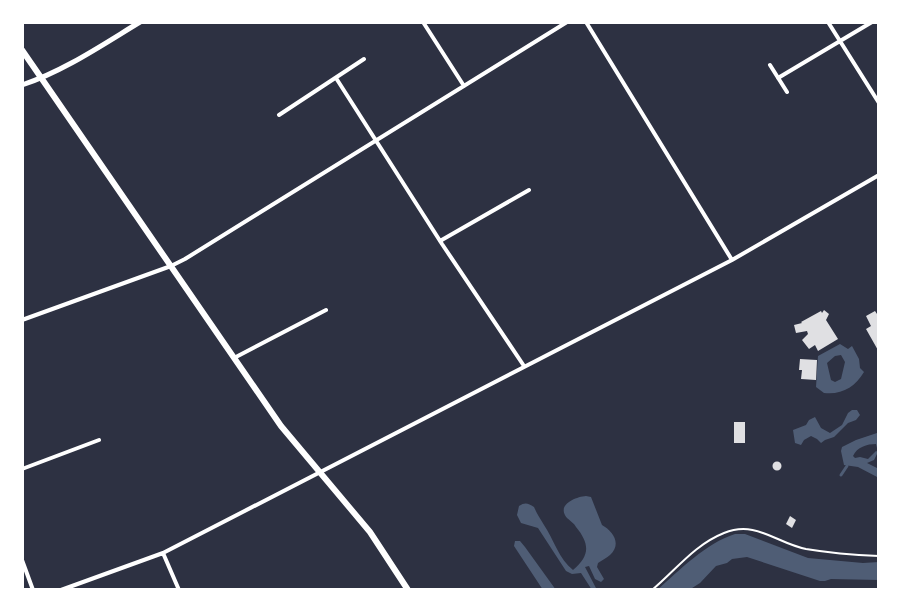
<svg xmlns="http://www.w3.org/2000/svg" width="901" height="612" font-family="Karla,sans-serif">
<rect width="100%" height="100%" fill="#2d3142"/>
<path fill="#4f5d75" fill-rule="evenodd" d="M 840,344 L 848,349 L 852,346 L 859,359 L 860,368 L 864,372 C 855,387 842,395 824,393 L 816,387 L 818,356 ZM 841,355 L 845,362 L 841,379 L 835,382 L 831,380 L 827,363 L 835,356 Z
M 852,410 L 857,410 L 860,415 L 856,420 L 848,423 L 834,437 L 825,440 L 821,443 L 817,439 L 811,436 L 804,440 L 801,445 L 795,443 L 793,430 L 806,425 L 809,420 L 815,417 L 821,428 L 830,433 L 842,425 L 848,413 Z
M 879,430 L 879,448 L 877,448 L 876,444 C 867,444 857,447 853,456 L 855,458 L 860,457 L 868,459 L 876,451 L 878,452 L 874,460 L 867,463 L 879,469 L 879,478 L 858,467 L 844,465 L 841,451 L 842,447 L 856,440 L 877,433 Z
M 586,496 L 591,497 L 602,525 C 613,531 622,544 610,555 C 607,558 602,560 598,563 L 597,567 L 604,579 L 601,582 L 595,579 L 589,566 L 585,567 L 597,590 L 592,590 L 581,573 L 572,574 L 566,571 L 538,528 L 521,523 L 517,515 L 519,506 C 525,502 528,503 534,507 C 537,514 540,518 544,525 C 554,540 559,559 573,570 C 590,556 590,544 576,527 C 574,523 570,521 567,518 C 556,505 575,497 586,496 Z
M 735,534 L 745,534 L 808,558 L 863,563 L 879,562 L 879,580 L 831,579 L 825,581 L 820,581 L 747,557 L 732,559 L 727,563 L 716,566 L 700,583 L 689,590 L 657,590 C 680,570 706,543 735,534 Z
M 515,541 L 520,541 L 525,547 L 556,590 L 543,590 L 514,546 Z"/>
<g fill="none" stroke-linecap="round" stroke-linejoin="round">
<path stroke="#4f5d75" stroke-width="3" d="M 841,475 L 847,466"/>
</g>
<path fill="#e0e0e3" d="M 824,310 L 829,314 L 826,320 L 838,339 L 818,351 L 815,345 L 809,349 L 802,340 L 808,334 L 807,331 L 796,333 L 794,325 L 802,323 L 801,322 L 821,311 L 822,313 Z
M 875,311 L 879,317 L 879,352 L 866,329 L 871,326 L 866,316 Z
M 800,359 L 817,360 L 816,380 L 801,379 L 802,370 L 799,370 Z
M 734,422 L 745,422 L 745,443 L 734,443 Z
M772.5 466a4.5 4.5 0 1 1 9 0a4.5 4.5 0 1 1-9 0Z
M 790,516 L 796,520 L 792,528 L 786,524 Z"/>
<g fill="none" stroke-linecap="round" stroke-linejoin="round">
<path stroke="#fff" stroke-width="2" d="M 652,590 C 676,570 694,545 724,533 C 756,520 776,543 806,549 C 830,553 855,555 879,556"/>
<path stroke="#fff" stroke-width="4" d="M 423,22 L 464,86
M 586,22 L 732,260
M 828,22 L 879,103
M 770,65 L 787,92
M 336,78 L 442,244 L 524,366
M 778,78 L 872,22
M 279,115 L 364,59
M 440,241 L 529,190
M 22,320 L 171,266 L 185,259 L 567,22
M 234,358 L 326,310
M 22,469 L 99,440
M 163,553 L 179,590
M 22,560 L 33,590
M 61,590 L 163,553 L 732,260 L 879,175"/>
<path stroke="#fff" stroke-width="5" d="M 22,85 C 64,71 102,45 140,22"/>
<path stroke="#fff" stroke-width="6" d="M 22,50 L 281,426 L 370,532 L 408,590"/>
</g>
<rect width="901" height="612" fill="none" stroke="#ffffff" stroke-width="48"/>
</svg>
